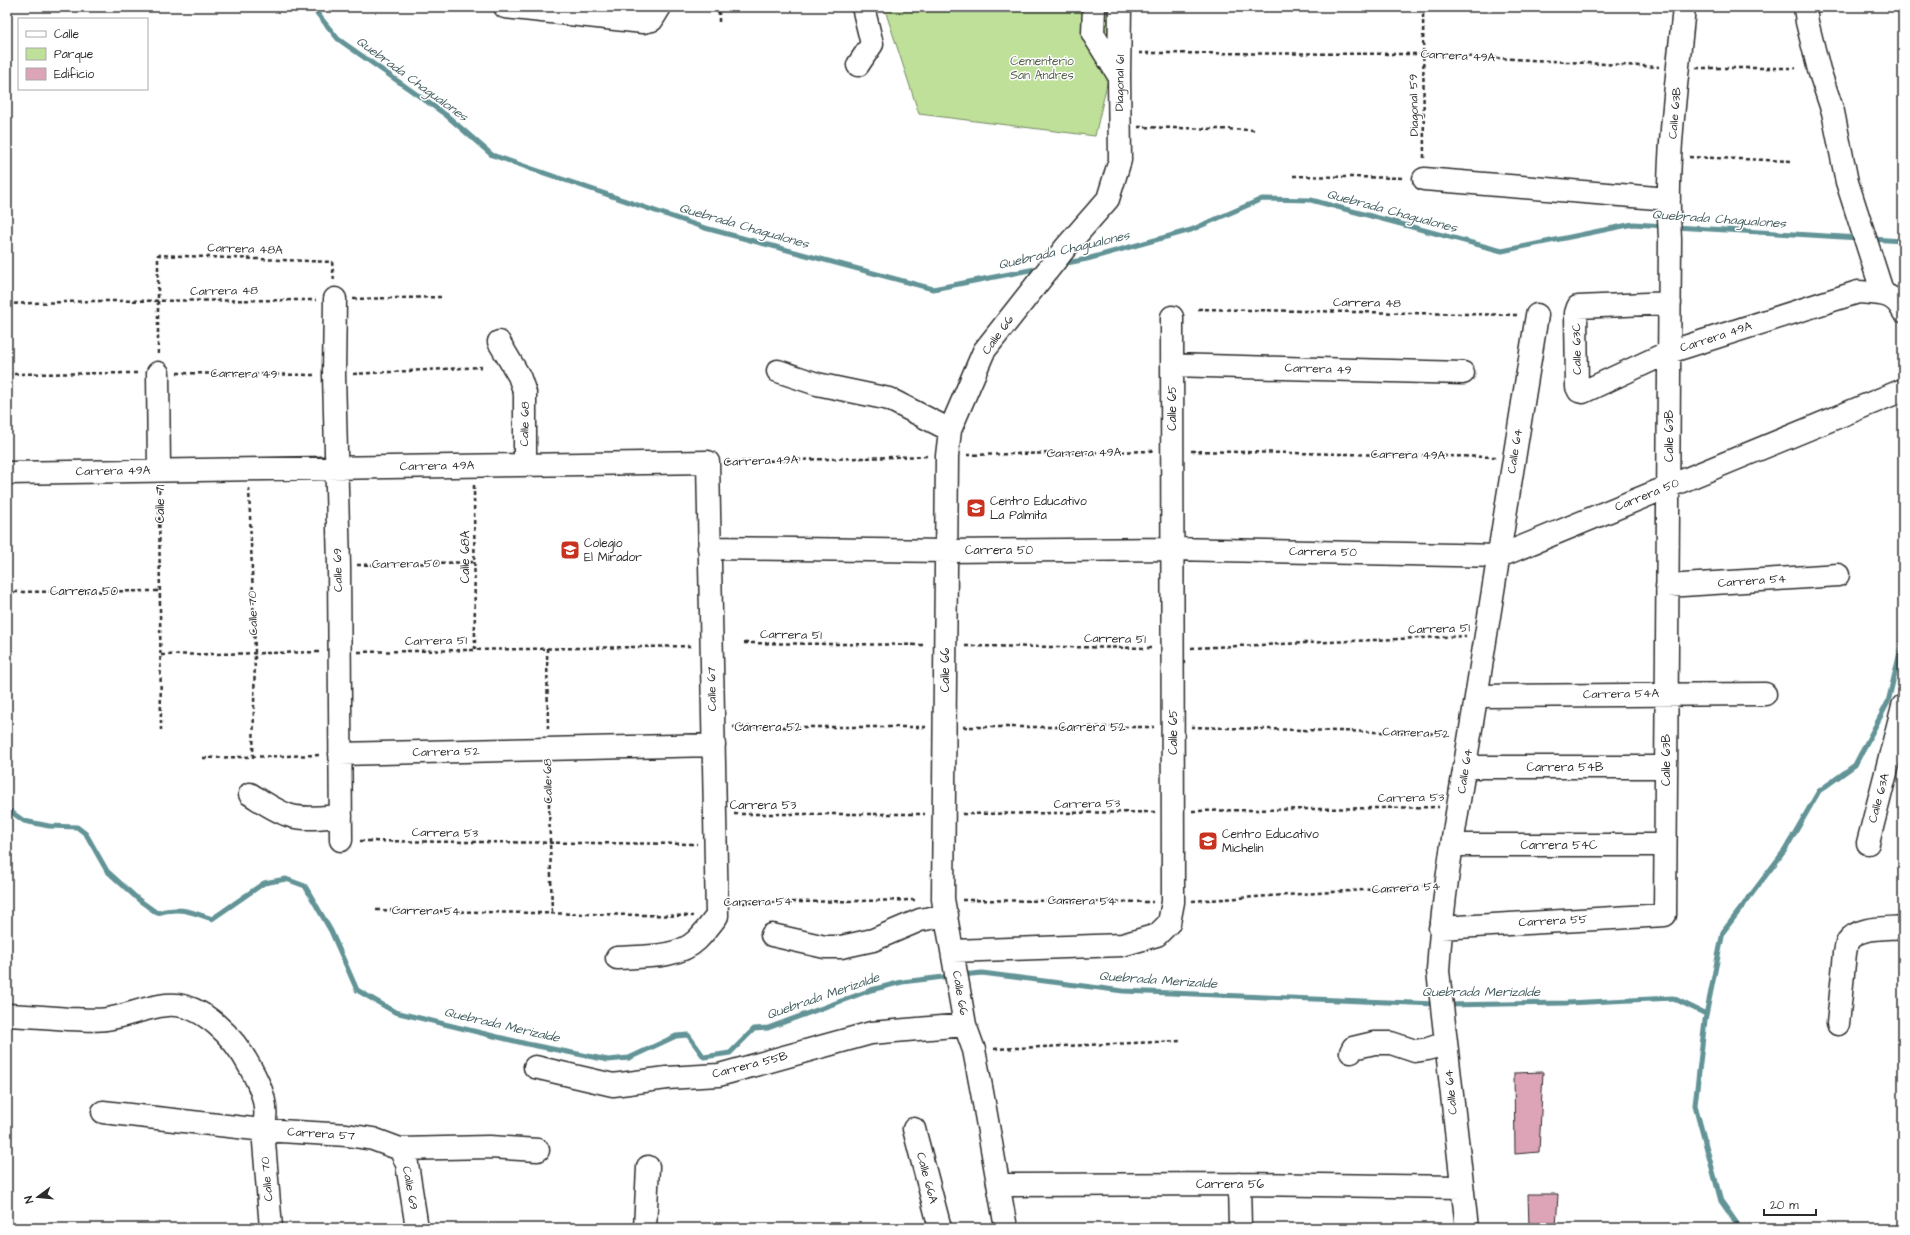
<svg xmlns="http://www.w3.org/2000/svg" width="1910" height="1235" font-family="'Architects Daughter',sans-serif">
<rect width="100%" height="100%" fill="#fff"/>
<filter id="ink" filterUnits="userSpaceOnUse"><feTurbulence type="fractalNoise" baseFrequency=".025" numOctaves="2"/><feDisplacementMap in="SourceGraphic" scale="8" xChannelSelector="R" yChannelSelector="G"/><feConvolveMatrix kernelMatrix="1 2 1 2 8 2 1 2 1" color-interpolation-filters="sRGB"/></filter>
<g filter="url(#ink)">
<path fill="#bee099" stroke="#748662" d="M 884,7 L 1107,7 L 1109,75 L 1095,136 L 919,114 Z"/>
<g fill="none" stroke-linecap="round" stroke-linejoin="round">
<path stroke="#629396" stroke-width="5" d="M 312,7 L 338,39 L 446,115 L 492,155 L 705,228 L 933,289 L 1040,268
M 1675,227 L 1859,238
M 1871,239 L 1903,241
M 1062,264 L 1087,259 L 1191,230 L 1262,199 L 1311,200 L 1502,251 L 1633,224 L 1665,226
M 7,809 L 24,821 L 49,826 L 77,827 L 86,834 L 107,871 L 139,900 L 157,913 C 179,906 191,912 212,919 L 264,883 L 286,879 L 305,886 L 331,931 L 357,990 L 395,1012 L 527,1044 L 608,1060 L 629,1058 L 676,1036 L 688,1035 L 704,1057 L 730,1053 L 754,1029 L 768,1028 L 871,990 L 902,982 L 952,976
M 962,975 L 982,973 L 1123,991 L 1436,1004
M 1446,1005 L 1567,1003 L 1673,998 L 1706,1014
M 1740,1228 L 1721,1201 L 1695,1105 L 1705,1020 L 1723,932 L 1785,850 L 1819,791 L 1855,765 L 1888,702 L 1903,640"/>
</g>
<path fill="#dca4b6" stroke="#2b2b2b" d="M 1543,1072 L 1539,1152 L 1515,1154 L 1514,1073 Z
M 1528,1194 L 1558,1194 L 1556,1228 L 1529,1228 Z"/>
<g fill="none" stroke-linecap="round" stroke-linejoin="round">
<g stroke="#2b2b2b" stroke-width="25">
<path id="minor" d="M 505,7 L 643,22 L 652,20 L 660,7
M 1094,7 L 1093,34 L 1119,76
M 1805,7 L 1807,22 L 1819,70 L 1833,112 L 1847,182 L 1883,294
M 858,65 L 872,44 L 863,7
M 1424,179 L 1669,199
M 335,299 L 334,375 L 339,566 L 341,840
M 1670,303 L 1578,307 L 1576,313 L 1577,387 L 1579,391 L 1583,392 L 1669,352 L 1858,292 C 1878,294 1893,291 1903,311
M 499,342 L 519,376 L 525,393 L 525,465
M 1172,365 L 1463,373
M 778,371 L 817,384 L 889,399 L 950,430
M 158,373 L 159,470
M 7,473 L 708,462 L 717,916 C 711,924 704,933 697,940 C 677,959 643,956 617,958
M 709,548 L 946,551 L 1173,549 L 1500,556 L 1903,390
M 1667,586 L 1838,575
M 1477,696 L 1765,694
M 340,754 L 714,745
M 1464,767 L 1666,767
M 250,794 C 263,802 277,812 291,816 C 307,820 325,817 341,816
M 1868,843 L 1903,706
M 1453,845 L 1665,845
M 1440,928 L 1665,915 L 1670,239 C 1665,162 1677,83 1684,7
M 772,935 L 825,947 L 841,947 L 873,940 L 920,920 L 947,915
M 953,951 L 1122,945 L 1157,935 L 1169,923 L 1173,902 L 1172,317
M 7,1015 C 27,1016 47,1017 68,1019 C 81,1019 94,1021 107,1019 C 127,1016 146,1007 166,1005 C 202,1001 235,1039 250,1067 C 261,1087 270,1107 263,1130 L 271,1228
M 1838,1024 L 1845,953 C 1846,949 1846,944 1848,941 C 1858,926 1887,929 1903,927
M 1351,1052 L 1353,1048 L 1374,1043 L 1391,1043 L 1415,1051 L 1428,1049 L 1446,1043
M 535,1067 L 613,1085 L 667,1078 L 719,1075 L 871,1033 L 965,1025
M 103,1112 L 263,1130 L 347,1135 L 373,1139 L 400,1149 L 489,1147 L 538,1150
M 914,1129 L 940,1228
M 400,1149 L 407,1164 L 417,1228
M 1239,1184 L 1240,1228
M 1000,1185 L 1239,1184 L 1461,1187
M 645,1228 L 648,1167
M 1006,1228 L 982,1092 L 974,1050 L 965,1025 L 943,899 L 947,456 L 950,430 L 984,351 L 1066,247 L 1108,199 L 1120,160 L 1119,76 L 1120,7
M 1467,1228 L 1438,971 C 1443,884 1460,797 1474,710 C 1495,579 1516,447 1537,315"/>
</g>
<path stroke="#2b2b2b" stroke-width="2.5" stroke-dasharray="4 3" stroke-linecap="butt" d="M 1423,7 L 1424,161
M 719,22 L 719,7
M 1139,53 L 1422,54 L 1659,67
M 1696,68 L 1796,68
M 1138,127 L 1255,130
M 1689,157 L 1792,161
M 1293,176 L 1405,178
M 353,299 L 441,297
M 7,304 L 92,301 L 316,300
M 1198,309 L 1517,315
M 158,354 L 158,255 L 332,262 L 334,281
M 177,373 L 314,375
M 7,374 L 138,373
M 353,374 L 482,367
M 1191,451 L 1496,457
M 967,455 L 1154,451
M 727,462 L 928,456
M 474,485 L 475,649
M 249,488 L 255,653 L 253,757
M 159,489 L 161,730
M 357,565 L 474,562
M 7,592 L 160,591
M 744,643 L 926,645
M 965,646 L 1154,648
M 547,648 L 548,731
M 1191,648 L 1466,636
M 358,652 L 693,646
M 161,655 L 321,652
M 733,727 L 926,727
M 963,727 L 1154,727
M 1191,727 L 1450,734
M 203,758 L 322,755
M 548,768 L 552,913
M 1192,811 L 1439,807
M 734,814 L 925,814
M 962,814 L 1155,812
M 360,841 L 697,844
M 962,900 L 1153,902
M 1192,901 L 1426,886
M 736,903 L 915,900
M 376,910 L 693,916
M 994,1049 L 1180,1041"/>
<use href="#minor" stroke="#fff" stroke-width="22"/>
</g>
</g>
<defs>
<g id="school-square" transform="scale(1)"><rect x="-9" y="-9" width="18" height="18" rx="4" fill="#c8321e" stroke="#fff"/><path d="M0-5L7-2L0 1L-7-2ZM-4 1L0 2.5L4 1V4Q0 6-4 4Z" fill="#fff"/></g>
</defs>
<g fill-rule="evenodd">
<use href="#school-square" x="976" y="508"/>
<use href="#school-square" x="570" y="550"/>
<use href="#school-square" x="1208" y="841"/>
</g>
<g text-anchor="middle" dominant-baseline="central" stroke-width="3" stroke-linejoin="round" paint-order="stroke">
<g font-size="12" fill="#2b2b2b" stroke="#fff">
<text transform="translate(1458 56) rotate(3)">Carrera 49A</text>
<text transform="translate(1120 83) rotate(-89)">Diagonal 61</text>
<text transform="translate(1414 105) rotate(-91)">Diagonal 59</text>
<text transform="translate(1675 113) rotate(-85)">Calle 63B</text>
<text transform="translate(245 249) rotate(2)">Carrera 48A</text>
<text transform="translate(224 291) rotate(-1)">Carrera 48</text>
<text transform="translate(1367 303) rotate(1)">Carrera 48</text>
<text transform="translate(998 335) rotate(-54)">Calle 66</text>
<text transform="translate(1716 337) rotate(-18)">Carrera 49A</text>
<text transform="translate(1577 349) rotate(-91)">Calle 63C</text>
<text transform="translate(1318 369) rotate(2)">Carrera 49</text>
<text transform="translate(244 374) rotate(1)">Carrera 49</text>
<text transform="translate(1172 408) rotate(-90)">Calle 65</text>
<text transform="translate(525 424) rotate(-89)">Calle 68</text>
<text transform="translate(1669 436) rotate(-90)">Calle 63B</text>
<text transform="translate(1515 451) rotate(-81)">Calle 64</text>
<text transform="translate(1084 453) rotate(-1)">Carrera 49A</text>
<text transform="translate(1408 455) rotate(1)">Carrera 49A</text>
<text transform="translate(761 461) rotate(-2)">Carrera 49A</text>
<text transform="translate(437 466) rotate(-1)">Carrera 49A</text>
<text transform="translate(113 471) rotate(-1)">Carrera 49A</text>
<text transform="translate(1647 495) rotate(-22)">Carrera 50</text>
<text transform="translate(160 504) rotate(-90)">Calle 71</text>
<text x="999" y="550">Carrera 50</text>
<text transform="translate(1323 552) rotate(1)">Carrera 50</text>
<text transform="translate(465 557) rotate(-90)">Calle 68A</text>
<text transform="translate(406 564) rotate(-1)">Carrera 50</text>
<text transform="translate(338 570) rotate(-91)">Calle 69</text>
<text transform="translate(1752 581) rotate(-4)">Carrera 54</text>
<text x="84" y="591">Carrera 50</text>
<text transform="translate(253 613) rotate(-92)">Calle 70</text>
<text transform="translate(1439 629) rotate(-2)">Carrera 51</text>
<text transform="translate(791 635) rotate(1)">Carrera 51</text>
<text transform="translate(1115 639) rotate(1)">Carrera 51</text>
<text transform="translate(436 641) rotate(-1)">Carrera 51</text>
<text transform="translate(945 670) rotate(-90)">Calle 66</text>
<text transform="translate(712 689) rotate(-91)">Calle 67</text>
<text transform="translate(1621 694) rotate(-1)">Carrera 54A</text>
<text x="768" y="727">Carrera 52</text>
<text x="1092" y="727">Carrera 52</text>
<text transform="translate(1173 732) rotate(-90)">Calle 65</text>
<text transform="translate(1416 733) rotate(2)">Carrera 52</text>
<text transform="translate(446 752) rotate(-1)">Carrera 52</text>
<text transform="translate(1666 760) rotate(-90)">Calle 63B</text>
<text x="1565" y="767">Carrera 54B</text>
<text transform="translate(1465 771) rotate(-81)">Calle 64</text>
<text transform="translate(548 781) rotate(-91)">Calle 68</text>
<text transform="translate(1411 798) rotate(-1)">Carrera 53</text>
<text transform="translate(1879 798) rotate(-75)">Calle 63A</text>
<text transform="translate(1087 804) rotate(-1)">Carrera 53</text>
<text x="763" y="805">Carrera 53</text>
<text transform="translate(445 833) rotate(1)">Carrera 53</text>
<text x="1559" y="845">Carrera 54C</text>
<text transform="translate(1406 888) rotate(-3)">Carrera 54</text>
<text transform="translate(1082 901) rotate(1)">Carrera 54</text>
<text transform="translate(758 902) rotate(-1)">Carrera 54</text>
<text transform="translate(426 911) rotate(1)">Carrera 54</text>
<text transform="translate(1553 921) rotate(-3)">Carrera 55</text>
<text transform="translate(960 993) rotate(80)">Calle 66</text>
<text transform="translate(750 1065) rotate(-14)">Carrera 55B</text>
<text transform="translate(1451 1092) rotate(-96)">Calle 64</text>
<text transform="translate(321 1134) rotate(4)">Carrera 57</text>
<text transform="translate(927 1178) rotate(75)">Calle 66A</text>
<text transform="translate(267 1179) rotate(-95)">Calle 70</text>
<text x="1230" y="1184">Carrera 56</text>
<text transform="translate(410 1188) rotate(80)">Calle 69</text>
</g>
<g font-size="12" fill="#57614c" stroke="#fff">
<text x="1042" y="61">Cementerio<tspan x="1042" dy="14">San Andres</tspan></text>
</g>
<g font-size="12" fill="#2b2b2b" stroke="#fff" text-anchor="start">
<text x="990" y="501">Centro Educativo<tspan x="990" dy="14">La Palmita</tspan></text>
<text x="584" y="543">Colegio<tspan x="584" dy="14">El Mirador</tspan></text>
<text x="1222" y="834">Centro Educativo<tspan x="1222" dy="14">Michelin</tspan></text>
</g>
<g font-size="13" font-style="italic" fill="#475f61" stroke="#fff">
<text transform="translate(412 79) rotate(36)">Quebrada Chagualones</text>
<text transform="translate(1392 211) rotate(15)">Quebrada Chagualones</text>
<text transform="translate(1719 219) rotate(4)">Quebrada Chagualones</text>
<text transform="translate(744 226) rotate(16)">Quebrada Chagualones</text>
<text transform="translate(1064 250) rotate(-13)">Quebrada Chagualones</text>
<text transform="translate(1158 980) rotate(4)">Quebrada Merizalde</text>
<text x="1481" y="992">Quebrada Merizalde</text>
<text transform="translate(823 996) rotate(-19)">Quebrada Merizalde</text>
<text transform="translate(502 1025) rotate(13)">Quebrada Merizalde</text>
</g>
</g>
<rect width="1910" height="1235" fill="none" stroke="#fff" stroke-width="24"/>
<rect x="12" y="12" width="1886" height="1211" fill="none" stroke="#2b2b2b" stroke-width="1.5" filter="url(#ink)"/>
<rect x="18" y="18" width="130" height="72" fill="#ffffff" stroke="#aaaaaa"/>
<rect x="26" y="31" width="20" height="6" fill="#ffffff" stroke="#aaaaaa"/>
<text x="54" y="38" font-size="12" fill="#2b2b2b">Calle</text>
<rect x="26" y="48" width="20" height="12" fill="#bee099" stroke="#aaaaaa"/>
<text x="54" y="58" font-size="12" fill="#2b2b2b">Parque</text>
<rect x="26" y="68" width="20" height="12" fill="#dca4b6" stroke="#aaaaaa"/>
<text x="54" y="78" font-size="12" fill="#2b2b2b">Edificio</text>
<g transform="translate(38 1197) rotate(254)" stroke="#ffffff" stroke-width="3" paint-order="stroke">
<path d="M0-3L7 15L0 10L-7 15Z" fill="#2b2b2b"/>
<text y="-6" font-size="11" font-weight="bold" text-anchor="middle" fill="#2b2b2b">N</text>
</g>
<path d="M1764 1209v6h52v-6" fill="none" stroke="#2b2b2b" stroke-width="2"/>
<text x="1770" y="1209" font-size="12" fill="#2b2b2b" stroke="#ffffff" stroke-width="3" paint-order="stroke">20 m</text>
</svg>
